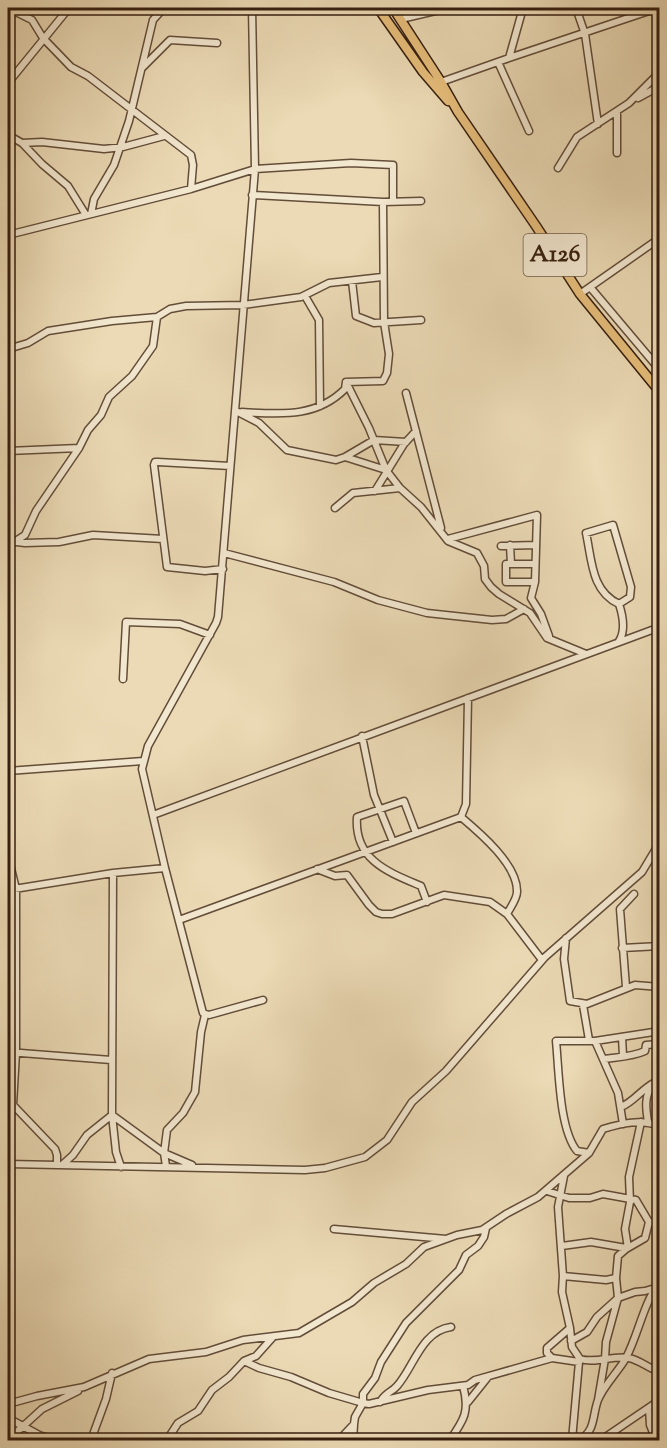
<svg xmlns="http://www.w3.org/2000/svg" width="667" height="1448" font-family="'Sorts Mill Goudy',serif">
<rect width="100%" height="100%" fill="#ebdab5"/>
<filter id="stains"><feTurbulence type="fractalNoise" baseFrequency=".00333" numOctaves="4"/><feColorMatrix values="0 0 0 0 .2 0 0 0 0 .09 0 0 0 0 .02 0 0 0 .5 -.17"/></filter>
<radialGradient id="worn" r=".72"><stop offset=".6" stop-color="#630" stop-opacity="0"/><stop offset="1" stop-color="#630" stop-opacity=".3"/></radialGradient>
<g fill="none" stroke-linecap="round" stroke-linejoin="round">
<g stroke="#634d39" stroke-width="9">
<path id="minor" d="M 8,8 L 32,20 L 43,38 L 71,67 L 88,76 L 191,155 L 193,165 L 191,189
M 252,8 L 255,169 L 218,617 L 216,623 L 148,746 L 142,769 L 165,868 L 203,1013 L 209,1015 L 263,1000
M 576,8 L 585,34 L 598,124
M 401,19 L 448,8
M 509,58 L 658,8
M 498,62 L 529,131
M 142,68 L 170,40 L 217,43
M 441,82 L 509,58 L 523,8
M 8,83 L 69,8
M 638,98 L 660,86
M 617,111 L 617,153
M 8,135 L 22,143 L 42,142 L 104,149 L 123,147 L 164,136
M 22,143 L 42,164 L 68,186 L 86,215
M 558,168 L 577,137 L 629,103 L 660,72
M 252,195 L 383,202 L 421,201
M 91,214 L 94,199 L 114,165 L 129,121 L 153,20 L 164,8
M 8,235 L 191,189 L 255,169 L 351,163 L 393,165 L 393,200
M 352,281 L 356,316 L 374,323 L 421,320
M 590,287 L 660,370
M 580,294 L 660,238
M 305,296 L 319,320 L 320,406
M 8,349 L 28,343 L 48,331 L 112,321 L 157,317 L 170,309 L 186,306 L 243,305 L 301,297 L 329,283 L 382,277
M 346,382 L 369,428 L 386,470
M 406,393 L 441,528
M 236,411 L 259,423 L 287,450 L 336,460 L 345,457 L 386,470 L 400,488 L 421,507 L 448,541 L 477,553 L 484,566 L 485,579 L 491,587 L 499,594 L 530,613 L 547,638 L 586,654
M 242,412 C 281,414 316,418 345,389 L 346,382 L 383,381 L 387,373 L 389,354 L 384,322 L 383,202
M 8,451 L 79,448
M 345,457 L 374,440 L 406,442
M 375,491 L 404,444 L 416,431
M 335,508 L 353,493 L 400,488
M 448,539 L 537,515 L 535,582 L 531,598 L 541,614 L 549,636
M 8,541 L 25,543 L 59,542 L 93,535 L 163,539
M 14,542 L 25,535 L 36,511 L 79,448 L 88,430 L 101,415 L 109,397 L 132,376 L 153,346 L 157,317
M 510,545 L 511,564
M 501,546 L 536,545
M 224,553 L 334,582 L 378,600 L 427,613 L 492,620 L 506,619 L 524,609
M 223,569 L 205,571 L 167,567 L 154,465 L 155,462 L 158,462 L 230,466
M 535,582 L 506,582 L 506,564 L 535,564
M 619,641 C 626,630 623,616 619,604 L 630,597 L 631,587 L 613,525 L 586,533 C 592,560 591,591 619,604
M 123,679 L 126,622 L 180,624 L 210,635
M 362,736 L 374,795 L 393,842
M 8,771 L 143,761
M 153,815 L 660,627
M 461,817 C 480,833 518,865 517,892 C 517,899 510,908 507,914 L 542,960
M 416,833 L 404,801 L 357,817 C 354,860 388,872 421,886 L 427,902
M 8,856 L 16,889 L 16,1053 L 13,1105 L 55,1149 L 57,1155 L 57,1165
M 317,869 L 335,876 L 347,875 L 369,905 L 376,912 L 382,914 L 392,914 L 444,895 L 490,902 L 507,914
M 113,873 L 112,1115 L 116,1152 L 121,1167
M 8,890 L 113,873 L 165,868
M 179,920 L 461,817 L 466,804 L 468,698
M 566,938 L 564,959 L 570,1001 L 587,1004 L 635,985 L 660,987
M 622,948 L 660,946
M 626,987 L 620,909 L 634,894
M 583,1005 L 589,1040
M 622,1037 L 623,1056
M 595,1041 L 618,1093 L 623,1124
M 8,1052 L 111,1060
M 604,1059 C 618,1057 632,1057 645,1051 L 646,1045 L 660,1044
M 621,1107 C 637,1100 644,1085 660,1080
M 112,1115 L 164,1153 L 192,1165
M 648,1122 C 646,1109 644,1097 652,1085
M 589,1153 L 577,1151 C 559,1129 559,1070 556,1041 L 595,1041 L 660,1031
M 8,1164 L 305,1170 L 325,1168 L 365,1157 L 387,1140 L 412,1102 L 446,1071 L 545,957 L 642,872 L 660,842
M 62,1165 L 73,1155 L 87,1135 L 112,1115
M 166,1166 L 164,1153 L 167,1130 L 183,1113 L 195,1092 L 201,1032 L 205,1015
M 564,1176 L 558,1207 L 563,1276 L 606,1280 L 616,1278
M 547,1191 L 569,1198 L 590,1198 L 603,1194 L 636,1200 L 649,1222
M 486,1228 L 484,1237 L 478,1246 L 466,1255 L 459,1270 L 406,1323 L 381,1362 L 375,1378 L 363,1394 L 363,1403 L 369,1404 L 428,1390 L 468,1385 L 475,1380 L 552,1358 L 547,1353 L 547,1348 L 570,1328 L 562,1292 L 563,1276
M 334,1229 L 446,1239
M 562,1246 L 591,1242 L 626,1248
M 628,1248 L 625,1229 L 630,1202 L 629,1177 L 641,1122
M 570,1328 L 572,1347 L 580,1359
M 571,1341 L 587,1332 L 597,1317 L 618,1298 L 635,1292 L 645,1291 L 655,1288
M 552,1358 L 579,1362 L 572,1440
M 244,1361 L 259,1368 L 291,1377 L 329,1393 L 363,1403 L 355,1417 L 354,1424 L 339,1440
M 579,1361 L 580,1359 C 596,1364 612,1355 629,1358 C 640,1360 649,1369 660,1372
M 598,1400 L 605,1359 L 606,1342 L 618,1298 L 616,1278 L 618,1256 L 626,1249 L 645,1238 L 649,1222 L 660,1223
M 380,1402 C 387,1391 391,1393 397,1386 C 414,1367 421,1331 451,1327
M 468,1402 L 488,1377
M 8,1404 L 37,1396 L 84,1387 L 149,1359 L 206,1352 L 243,1340 L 299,1333 L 352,1302 L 374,1283 L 406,1264 L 424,1247 L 457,1235 L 482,1230 L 506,1214 L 538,1197 L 589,1153 L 603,1129 C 623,1123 640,1119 660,1126
M 649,1408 L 650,1425 L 656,1440
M 8,1418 L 39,1435 L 41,1440
M 39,1435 L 55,1440
M 8,1440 L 42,1409 L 78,1391
M 91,1440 L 106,1399 L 112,1373
M 167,1440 L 178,1423 L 198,1411 L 212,1390 L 229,1377 L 244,1361 L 256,1356 L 273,1337
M 353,1440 L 354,1425
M 450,1440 C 464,1420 470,1411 463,1386
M 579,1440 C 596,1431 592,1416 598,1400 C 604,1385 618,1372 626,1358 C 639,1333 643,1304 660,1281
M 601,1440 L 660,1400"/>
</g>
<g stroke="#361e10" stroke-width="11">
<path id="highway" d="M 378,8 L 423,72 L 448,101
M 393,8 L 441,82 L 458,112 L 536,226 L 580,294 L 660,392"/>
</g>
<use href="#minor" stroke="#f2e7cf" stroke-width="6"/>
<use href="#highway" stroke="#e6bd7a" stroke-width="8"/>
</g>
<g text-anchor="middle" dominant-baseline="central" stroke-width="4.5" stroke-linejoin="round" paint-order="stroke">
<rect fill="#f2e7cf" stroke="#6e5a49" stroke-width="1.5" x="523.5" y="234" width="63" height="42" rx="4.5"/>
<g font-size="24" font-weight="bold" fill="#361e10">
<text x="555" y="255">A126</text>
</g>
</g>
<rect width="667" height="1448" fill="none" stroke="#ebdab5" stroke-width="30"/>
<rect x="9" y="9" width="649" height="1430" fill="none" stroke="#361e10" stroke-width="3"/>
<rect x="15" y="15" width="637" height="1418" fill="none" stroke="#361e10" stroke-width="1.5"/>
<rect width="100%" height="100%" filter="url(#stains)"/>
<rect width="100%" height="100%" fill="url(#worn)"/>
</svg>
